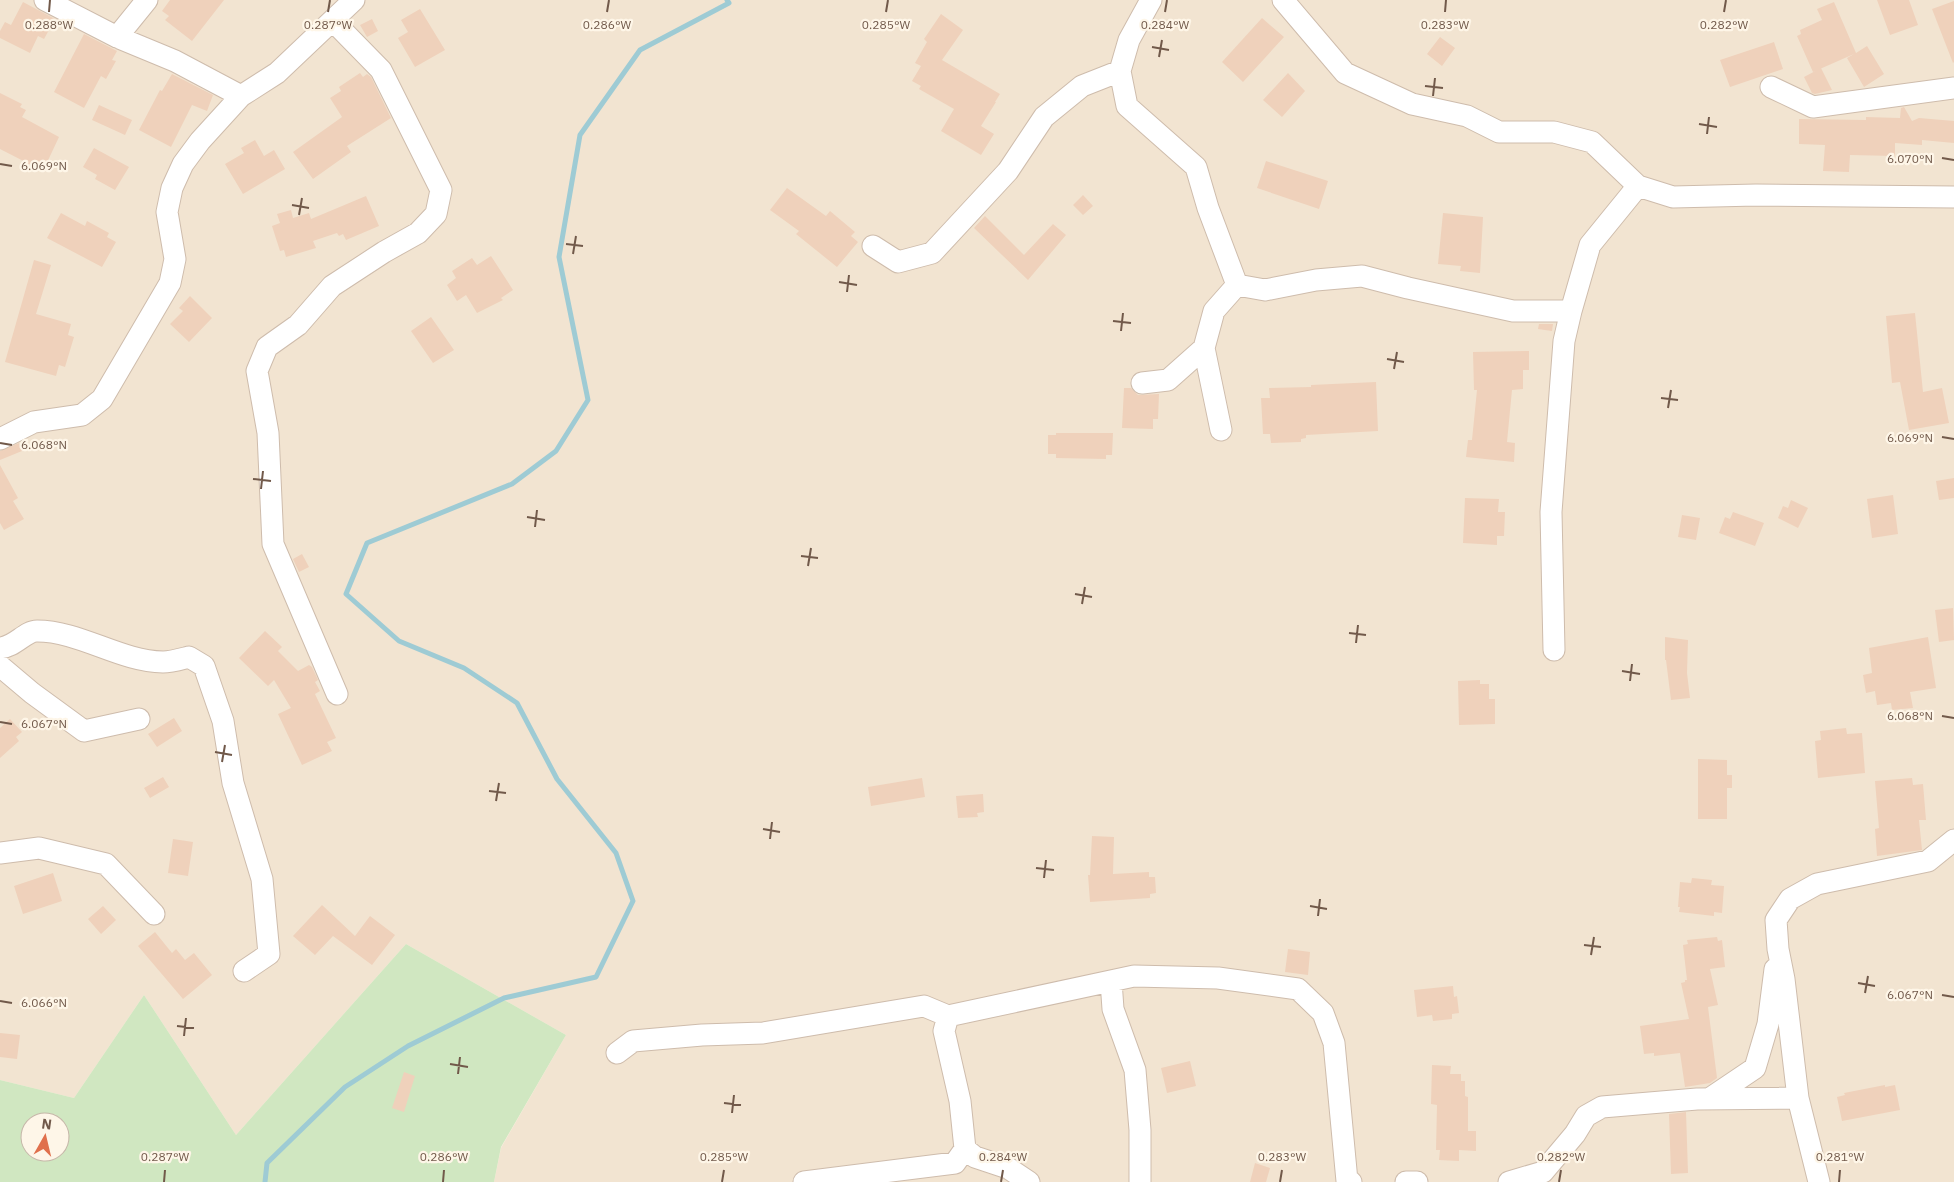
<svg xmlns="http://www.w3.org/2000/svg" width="1954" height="1182" font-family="'IBM Plex Sans',sans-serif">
<rect width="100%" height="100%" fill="#fbf2e2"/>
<path fill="#f2e4d1" d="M 0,0 L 1954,0 L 1954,1182 L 494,1182 L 501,1148 L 566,1035 L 406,944 L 236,1135 L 144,995 L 74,1098 L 0,1080 Z"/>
<path fill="#d0e7c1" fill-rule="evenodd" d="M 406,944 L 566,1035 L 501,1147 L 494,1182 L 0,1182 L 0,1080 L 74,1098 L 144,995 L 236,1135 ZM 30,1122 L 60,1122 L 60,1152 L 30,1152 Z"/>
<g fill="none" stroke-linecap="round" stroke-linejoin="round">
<path stroke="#9ecbd4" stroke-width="5" d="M 265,1182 L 267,1163 L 345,1087 L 408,1046 L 504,998 L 596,977 L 633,901 L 616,853 L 557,779 L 517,703 L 464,668 L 399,641 L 346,594 L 367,543 L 512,484 L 556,451 L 588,400 L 559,257 L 580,135 L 640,50 L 729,3 L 727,0"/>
</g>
<path fill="#efd1bb" d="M 170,0 L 224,0 L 192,41 L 165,20 L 169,16 L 162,11 Z
M 1877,0 L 1909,0 L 1918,25 L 1890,35 Z
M 1954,1 L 1954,62 L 1953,63 L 1932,9 Z
M 23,2 L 55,19 L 44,39 L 38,36 L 30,53 L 0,38 L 0,31 L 5,22 L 11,25 Z
M 1834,2 L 1856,53 L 1867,46 L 1884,74 L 1864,87 L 1847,58 L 1854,54 L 1813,72 L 1797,36 L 1801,34 L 1800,30 L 1822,20 L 1817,9 Z
M 420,9 L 445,50 L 415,67 L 398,38 L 408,32 L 401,20 Z
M 941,14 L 963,30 L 942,60 L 1000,94 L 995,102 L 996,102 L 981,126 L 994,134 L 981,155 L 941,131 L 954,109 L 919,89 L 921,86 L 912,81 L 921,66 L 915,63 L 927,42 L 924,39 Z
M 1262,18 L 1284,37 L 1243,82 L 1222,62 Z
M 372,19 L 378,31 L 367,37 L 360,25 Z
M 84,34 L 117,51 L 112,60 L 116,61 L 106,79 L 101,76 L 84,108 L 54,92 Z
M 1440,37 L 1455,48 L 1442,66 L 1427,54 Z
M 1774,42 L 1783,69 L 1730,87 L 1720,60 Z
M 1821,68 L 1832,90 L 1815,94 L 1812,93 L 1804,77 Z
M 360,73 L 363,77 L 367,74 L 371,77 L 391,118 L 347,146 L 351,152 L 313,179 L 293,152 L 342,117 L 330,98 L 341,91 L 339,87 Z
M 1288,73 L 1305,91 L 1282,117 L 1263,100 Z
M 172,74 L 213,95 L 207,111 L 192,105 L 171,147 L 139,130 L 160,90 L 162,91 Z
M 0,93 L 22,104 L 20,107 L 26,110 L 22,117 L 59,137 L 43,171 L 0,149 Z
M 99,105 L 132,120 L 125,135 L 92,120 Z
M 1904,107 L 1912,121 L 1919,118 L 1954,121 L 1954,143 L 1922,140 L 1922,145 L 1895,143 L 1895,156 L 1850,155 L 1849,172 L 1823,171 L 1825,145 L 1799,144 L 1799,119 L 1866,120 L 1866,117 L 1900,118 L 1901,108 Z
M 255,140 L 264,156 L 274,150 L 285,169 L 243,194 L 225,164 L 244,153 L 241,148 Z
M 94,148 L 129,167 L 115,190 L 95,179 L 97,175 L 83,167 Z
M 1266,161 L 1328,181 L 1319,209 L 1257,188 Z
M 787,188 L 826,216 L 830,211 L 855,232 L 851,236 L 858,242 L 837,267 L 796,234 L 799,231 L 770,210 Z
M 1083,195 L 1093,206 L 1083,215 L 1073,205 Z
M 366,196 L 379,226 L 346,240 L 343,234 L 339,236 L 337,233 L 313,241 L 316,248 L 286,257 L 284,250 L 280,251 L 272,226 L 280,223 L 277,214 L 291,210 L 293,218 L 309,213 L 311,219 Z
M 61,213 L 85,226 L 87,221 L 109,233 L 107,237 L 116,242 L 102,267 L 47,238 Z
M 1443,213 L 1483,217 L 1480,273 L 1460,271 L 1461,266 L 1438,264 Z
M 985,216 L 1024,255 L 1053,224 L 1066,235 L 1028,280 L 974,228 Z
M 491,256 L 513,290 L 501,298 L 503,300 L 477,313 L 466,295 L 457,301 L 447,285 L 456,278 L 452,271 L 472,258 L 477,265 Z
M 34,260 L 51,265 L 36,314 L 71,324 L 68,335 L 74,337 L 65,367 L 59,365 L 56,376 L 5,362 Z
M 190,296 L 212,318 L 189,342 L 170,324 L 183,311 L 179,308 Z
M 1915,313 L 1923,392 L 1942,388 L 1949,423 L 1909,430 L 1900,382 L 1892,383 L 1886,316 Z
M 431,317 L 454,350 L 433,363 L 411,331 Z
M 1539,324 L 1553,324 L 1552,331 L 1538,329 Z
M 1529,351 L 1529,370 L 1523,370 L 1523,389 L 1512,390 L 1507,442 L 1515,443 L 1514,462 L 1466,457 L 1468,440 L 1472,440 L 1477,390 L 1474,390 L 1473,352 Z
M 1376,382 L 1378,431 L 1306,435 L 1306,438 L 1301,439 L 1301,442 L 1271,443 L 1270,434 L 1263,434 L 1261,398 L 1270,398 L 1269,388 L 1311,387 L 1311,385 Z
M 1124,388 L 1131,388 L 1138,395 L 1159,394 L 1158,419 L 1153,419 L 1153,429 L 1122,428 Z
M 1056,433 L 1113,433 L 1112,455 L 1106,455 L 1106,459 L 1056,458 L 1056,454 L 1048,454 L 1048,435 L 1056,435 Z
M 19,443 L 22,451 L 0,460 L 0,451 Z
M 0,465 L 18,498 L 13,501 L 24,519 L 4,530 L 0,523 Z
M 1954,478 L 1954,498 L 1939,500 L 1936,481 Z
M 1893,495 L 1898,534 L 1872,538 L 1867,499 Z
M 1465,498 L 1499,499 L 1498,512 L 1505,512 L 1504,536 L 1497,536 L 1497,545 L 1463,543 Z
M 1791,500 L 1808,508 L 1798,528 L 1778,518 L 1783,506 L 1788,508 Z
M 1733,512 L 1764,523 L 1755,546 L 1719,533 L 1725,517 L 1730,519 Z
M 1682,515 L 1700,518 L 1696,540 L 1678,537 Z
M 302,554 L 309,567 L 299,572 L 293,559 Z
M 1953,608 L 1954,640 L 1939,642 L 1935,610 Z
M 265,631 L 282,647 L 278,651 L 298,671 L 309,665 L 312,667 L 318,680 L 315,682 L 320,691 L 315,694 L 336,738 L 327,742 L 332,751 L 302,765 L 278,714 L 291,708 L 274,680 L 268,686 L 239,658 Z
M 1665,637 L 1688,640 L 1687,673 L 1690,698 L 1671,700 L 1666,660 L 1665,660 Z
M 1928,637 L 1936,688 L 1910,692 L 1913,708 L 1892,710 L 1891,703 L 1877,705 L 1875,691 L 1866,693 L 1863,675 L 1872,673 L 1869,648 Z
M 1480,680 L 1480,684 L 1489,684 L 1489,699 L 1495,699 L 1495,724 L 1459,725 L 1458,681 Z
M 174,718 L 182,731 L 157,747 L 148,734 Z
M 10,719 L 22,732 L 16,737 L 19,741 L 0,758 L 0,728 Z
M 1846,728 L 1847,734 L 1862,733 L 1865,773 L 1818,778 L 1815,741 L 1821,740 L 1820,731 Z
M 1698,759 L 1727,760 L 1727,775 L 1732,775 L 1732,788 L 1727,788 L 1727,819 L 1698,819 Z
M 163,777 L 169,787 L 150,798 L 144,788 Z
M 922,778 L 925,797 L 871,806 L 868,787 Z
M 1912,778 L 1913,785 L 1923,784 L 1926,820 L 1919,820 L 1922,850 L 1877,856 L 1875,829 L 1879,828 L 1875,781 Z
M 983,794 L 984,812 L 977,813 L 978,817 L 958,818 L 956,796 Z
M 1092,836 L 1114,837 L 1113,874 L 1149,872 L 1149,877 L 1155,877 L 1156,893 L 1150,894 L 1150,898 L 1090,902 L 1088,875 L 1090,875 Z
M 173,839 L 193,842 L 188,876 L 168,873 Z
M 53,873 L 62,901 L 23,914 L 14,886 Z
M 1692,878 L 1712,880 L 1711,885 L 1724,886 L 1722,913 L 1714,912 L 1714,916 L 1679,912 L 1680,907 L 1678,907 L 1680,882 L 1691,883 Z
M 322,905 L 355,936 L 370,916 L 395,935 L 372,965 L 333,936 L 315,955 L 293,936 Z
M 103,906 L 116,920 L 101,934 L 88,919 Z
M 155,932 L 172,953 L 176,949 L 185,960 L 194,953 L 212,975 L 183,999 L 138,946 Z
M 1717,937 L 1718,941 L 1722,940 L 1725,967 L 1710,969 L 1718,1005 L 1708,1007 L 1717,1078 L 1710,1083 L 1685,1087 L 1680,1053 L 1654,1056 L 1654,1053 L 1644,1054 L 1640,1026 L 1689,1019 L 1681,983 L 1685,982 L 1685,980 L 1687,980 L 1683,945 L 1688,944 L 1687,940 Z
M 1288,949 L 1310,952 L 1308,975 L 1285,972 Z
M 1453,986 L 1454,997 L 1457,996 L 1459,1013 L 1452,1014 L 1452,1019 L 1433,1021 L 1432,1015 L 1417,1017 L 1414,990 Z
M 0,1033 L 20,1035 L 17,1059 L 0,1057 Z
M 1190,1061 L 1196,1086 L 1167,1093 L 1161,1068 Z
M 1432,1065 L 1451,1066 L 1450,1074 L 1461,1074 L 1461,1081 L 1465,1081 L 1465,1096 L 1468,1097 L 1468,1131 L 1476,1131 L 1476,1151 L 1459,1150 L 1459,1161 L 1439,1160 L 1440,1150 L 1436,1150 L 1437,1105 L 1431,1104 Z
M 404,1072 L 415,1076 L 404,1112 L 392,1108 Z
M 1885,1085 L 1885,1087 L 1895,1085 L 1900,1110 L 1842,1121 L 1837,1097 L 1845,1095 L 1844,1093 Z
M 1686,1112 L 1688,1173 L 1671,1174 L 1669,1114 Z
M 1255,1163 L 1270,1168 L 1266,1182 L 1250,1182 Z"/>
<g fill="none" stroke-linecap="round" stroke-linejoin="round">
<g stroke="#cebcac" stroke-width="23">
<path id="minor" d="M 45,0 L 117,37 L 175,61 L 241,96 L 277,73 L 354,0
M 1151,0 L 1129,40 L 1120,71 L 1127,106 L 1196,167 L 1208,208 L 1237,285
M 1283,0 L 1345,73 L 1412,104 L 1467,116 L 1499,132 L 1554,132 L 1592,142 L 1638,186 L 1673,197 L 1756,195 L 1954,197
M 333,21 L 381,70 L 441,190 L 436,214 L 418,233 L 384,252 L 332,286 L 298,325 L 267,347 L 257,371 L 268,433 L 273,544 L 337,694
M 117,37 L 147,0
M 1771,87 L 1813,107 L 1954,88
M 873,246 L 898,262 L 932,253 L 1008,171 L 1044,117 L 1082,86 L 1120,71
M 1142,383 L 1168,380 L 1204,348
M 1221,430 L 1204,348 L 1214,311 L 1237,285 L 1265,290 L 1316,280 L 1362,276 L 1408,288 L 1513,311 L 1571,311
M 0,439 L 34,422 L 82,415 L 102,399 L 170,283 L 175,259 L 167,212 L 172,188 L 183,164 L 200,141 L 241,96
M 0,648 C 15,647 25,631 37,631 C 80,631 119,661 163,662 C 171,662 181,659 189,657 L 204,666 L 223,721 L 233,783 L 262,879 L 269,954 L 244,971
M 1554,650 L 1551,512 L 1564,341 L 1571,311 L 1590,245 L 1638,186
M 0,666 L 32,693 L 84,731 L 139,719
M 0,853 L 39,848 L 106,864 L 154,914
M 1111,981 L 1113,1009 L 1135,1070 L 1140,1130 L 1140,1182
M 617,1053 L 633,1041 L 702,1035 L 763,1033 L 924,1006 L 948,1016
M 1798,1098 L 1819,1182
M 1709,1099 L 1755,1068 L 1768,1024 L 1775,969
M 965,1149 L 975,1157 L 1008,1168 L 1029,1182
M 804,1182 L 955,1163 L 965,1149 L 960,1101 L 944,1031 L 948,1016 L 1134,976 L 1218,978 L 1298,989 L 1323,1013 L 1334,1043 L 1347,1181 L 1351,1182
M 1406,1182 L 1417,1182
M 1509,1182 L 1543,1172 L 1575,1134 L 1586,1116 L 1602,1107 L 1697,1099 L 1798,1098 L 1784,979 L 1778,949 L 1776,920 L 1790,899 L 1817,884 L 1928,861 L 1954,840"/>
</g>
<use href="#minor" stroke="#fff" stroke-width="21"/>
</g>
<path fill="none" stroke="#71594a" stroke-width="2" d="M 49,12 L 50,0M 328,12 L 330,0M 607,12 L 609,0M 886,12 L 888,0M 1165,12 L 1167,0M 1445,12 L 1446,0M 1724,12 L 1726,0M 1152,47 L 1169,50M 1159,57 L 1162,40M 1425,86 L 1443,88M 1433,96 L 1435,78M 1699,124 L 1717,127M 1707,134 L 1709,117M 1942,158 L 1954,160M 0,164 L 12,166M 292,205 L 309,208M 299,215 L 302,198M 566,244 L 583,246M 573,254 L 576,236M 839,282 L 857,285M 847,292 L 849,275M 1113,321 L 1131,323M 1121,331 L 1123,313M 1387,359 L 1404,362M 1394,369 L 1397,352M 1661,398 L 1678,400M 1668,408 L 1671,390M 1942,437 L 1954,439M 0,443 L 12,445M 253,479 L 271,481M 261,489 L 263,471M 527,517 L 545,520M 535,527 L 537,510M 801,556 L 818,558M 808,566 L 811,548M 1075,594 L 1092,597M 1082,604 L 1085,587M 1349,633 L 1366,635M 1356,643 L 1358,625M 1622,671 L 1640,674M 1630,681 L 1632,664M 1942,716 L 1954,718M 0,722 L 12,724M 215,752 L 232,755M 222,762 L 225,745M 489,791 L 506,793M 496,801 L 499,783M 763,829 L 780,832M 770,839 L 772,822M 1036,868 L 1054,870M 1044,878 L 1046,860M 1310,906 L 1327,909M 1318,916 L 1320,899M 1584,945 L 1601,947M 1591,955 L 1594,937M 1858,983 L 1875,986M 1865,993 L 1868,976M 1942,995 L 1954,997M 0,1001 L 12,1003M 177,1026 L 194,1028M 184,1036 L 186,1018M 450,1064 L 468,1067M 458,1074 L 460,1057M 724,1103 L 741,1105M 732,1113 L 734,1095M 164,1182 L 165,1170M 443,1182 L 444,1170M 722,1182 L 724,1170M 1001,1182 L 1003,1170M 1280,1182 L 1282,1170M 1559,1182 L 1561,1170M 1839,1182 L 1840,1170"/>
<g font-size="12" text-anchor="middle" fill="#71594a" stroke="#fef6e8" stroke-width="4.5" stroke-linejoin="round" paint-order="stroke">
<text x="49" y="29">0.288°W</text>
<text x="328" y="29">0.287°W</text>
<text x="607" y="29">0.286°W</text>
<text x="886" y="29">0.285°W</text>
<text x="1165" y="29">0.284°W</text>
<text x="1445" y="29">0.283°W</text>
<text x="1724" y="29">0.282°W</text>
<text x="1910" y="163">6.070°N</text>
<text x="44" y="170">6.069°N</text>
<text x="1910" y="442">6.069°N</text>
<text x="44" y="449">6.068°N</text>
<text x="1910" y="720">6.068°N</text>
<text x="44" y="728">6.067°N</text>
<text x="1910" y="999">6.067°N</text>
<text x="44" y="1007">6.066°N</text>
<text x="165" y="1161">0.287°W</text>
<text x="444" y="1161">0.286°W</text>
<text x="724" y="1161">0.285°W</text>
<text x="1003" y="1161">0.284°W</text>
<text x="1282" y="1161">0.283°W</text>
<text x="1561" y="1161">0.282°W</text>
<text x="1840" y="1161">0.281°W</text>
</g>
<g transform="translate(45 1137) rotate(8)"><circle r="24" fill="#fef6e8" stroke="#c6b7a9"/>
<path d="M0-4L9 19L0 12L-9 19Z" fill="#e0704c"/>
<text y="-8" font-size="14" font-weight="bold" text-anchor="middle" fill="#71594a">N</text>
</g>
</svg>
